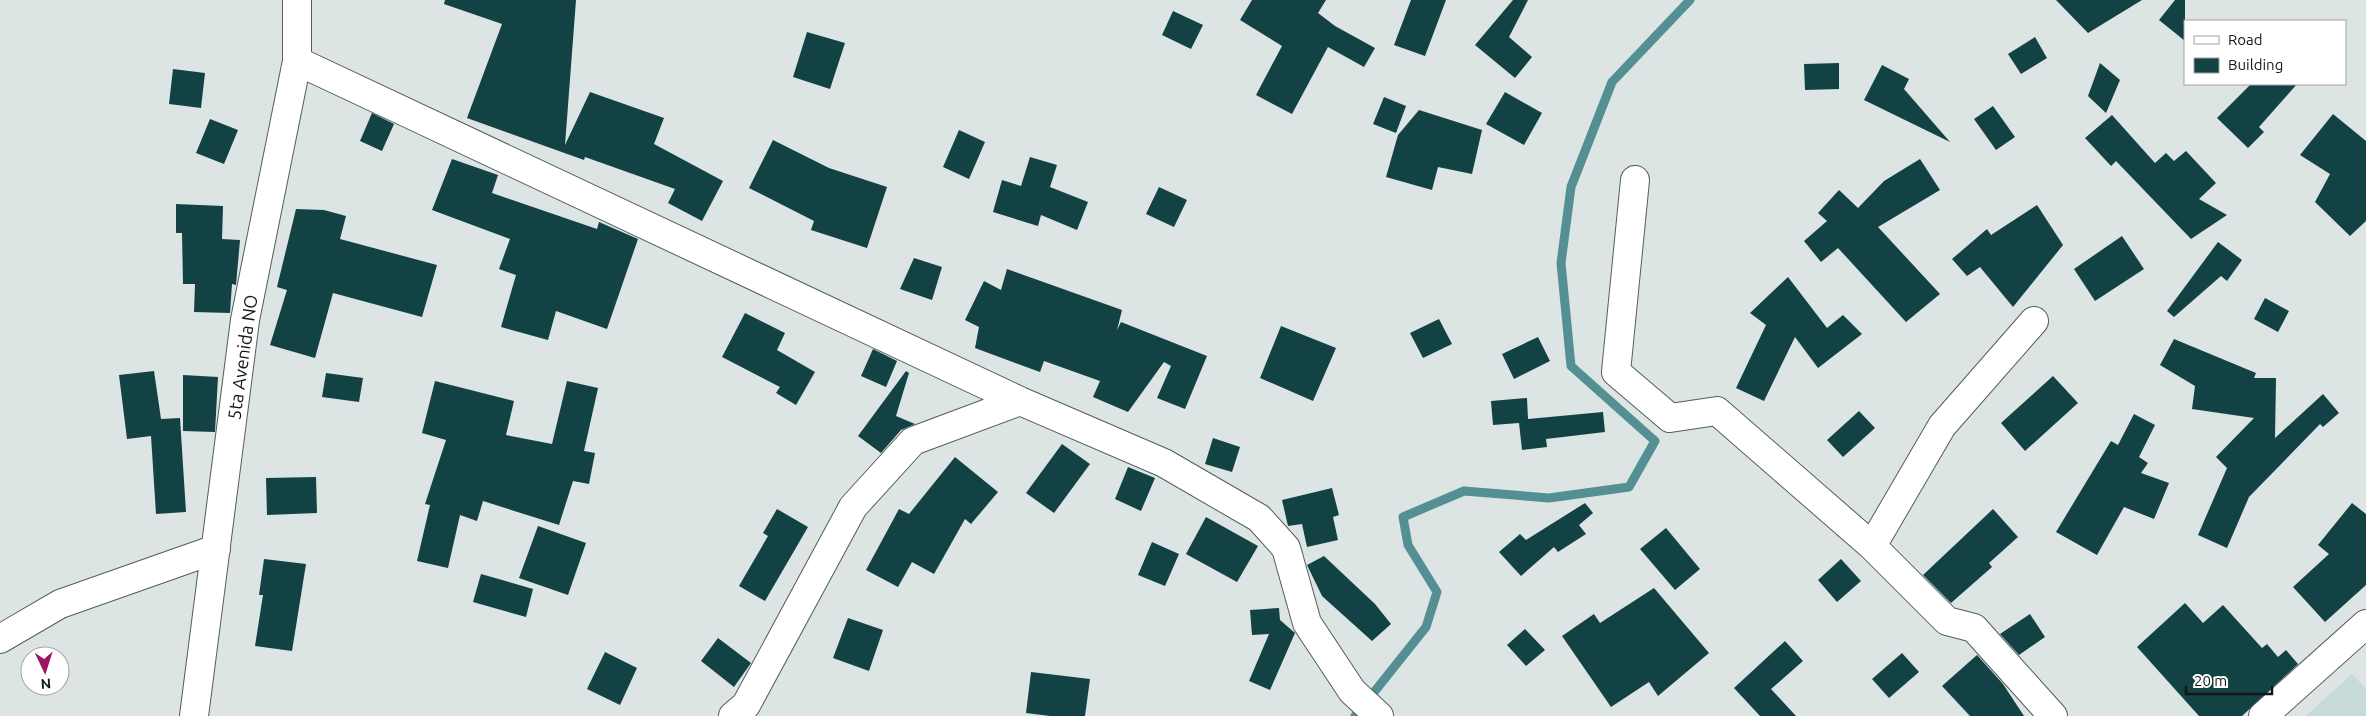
<svg xmlns="http://www.w3.org/2000/svg" width="2366" height="716" font-family="Ubuntu,sans-serif">
<rect width="100%" height="100%" fill="#dce4e4"/>
<path fill="#c8d9da" d="M 2352,674 L 2366,689 L 2366,716 L 2306,716 Z"/>
<g fill="none" stroke-linecap="round" stroke-linejoin="round">
<path stroke="#548f94" stroke-width="9" d="M 1355,716 L 1426,627 L 1437,592 L 1408,545 L 1403,517 L 1464,491 L 1549,498 L 1629,487 L 1655,441 L 1571,366 L 1561,263 L 1571,187 L 1612,82 L 1690,0"/>
</g>
<path fill="#134245" d="M 445,0 L 576,0 L 565,145 L 590,92 L 664,118 L 654,144 L 723,181 L 702,221 L 668,203 L 675,189 L 585,157 L 584,160 L 467,118 L 502,24 L 444,4 Z
M 1252,0 L 1326,0 L 1318,13 L 1335,26 L 1375,48 L 1364,67 L 1328,47 L 1292,114 L 1256,95 L 1282,46 L 1240,20 Z
M 1411,0 L 1446,0 L 1425,56 L 1394,45 Z
M 1513,0 L 1528,0 L 1509,37 L 1532,57 L 1515,78 L 1475,45 Z
M 2056,0 L 2142,0 L 2088,33 Z
M 2175,0 L 2185,0 L 2185,41 L 2159,20 Z
M 1173,11 L 1203,25 L 1191,49 L 1162,35 Z
M 807,32 L 845,43 L 830,89 L 793,77 Z
M 2035,37 L 2047,58 L 2021,74 L 2008,54 Z
M 1839,63 L 1839,89 L 1805,90 L 1804,64 Z
M 2100,63 L 2120,80 L 2106,113 L 2088,96 Z
M 1882,65 L 1909,79 L 1904,89 L 1950,142 L 1864,100 Z
M 173,69 L 205,73 L 201,108 L 169,104 Z
M 2251,84 L 2297,84 L 2259,127 L 2264,132 L 2248,148 L 2217,118 Z
M 1505,92 L 1542,113 L 1524,145 L 1486,124 Z
M 1384,97 L 1406,106 L 1396,133 L 1373,124 Z
M 1993,106 L 2015,137 L 1996,150 L 1974,119 Z
M 1419,110 L 1482,130 L 1472,174 L 1438,167 L 1432,190 L 1386,177 L 1398,135 Z
M 372,113 L 394,124 L 382,151 L 360,141 Z
M 2333,114 L 2366,141 L 2366,221 L 2350,236 L 2315,202 L 2330,174 L 2300,155 Z
M 2112,115 L 2155,163 L 2166,153 L 2174,161 L 2186,151 L 2216,183 L 2199,199 L 2227,215 L 2191,239 L 2116,161 L 2111,166 L 2085,138 Z
M 210,119 L 238,130 L 224,164 L 196,153 Z
M 959,130 L 985,142 L 969,179 L 943,167 Z
M 773,140 L 829,168 L 887,187 L 867,248 L 811,230 L 814,221 L 749,188 Z
M 1030,157 L 1057,165 L 1050,187 L 1088,202 L 1077,230 L 1041,215 L 1038,226 L 993,212 L 1002,180 L 1021,186 Z
M 452,159 L 498,175 L 492,193 L 597,229 L 599,222 L 638,239 L 607,329 L 556,311 L 548,340 L 501,327 L 516,275 L 499,269 L 510,239 L 432,210 Z
M 1920,159 L 1940,190 L 1878,227 L 1940,294 L 1906,322 L 1838,248 L 1821,262 L 1804,241 L 1827,221 L 1818,213 L 1839,190 L 1858,208 L 1884,181 Z
M 1159,187 L 1187,200 L 1174,227 L 1146,214 Z
M 176,204 L 223,206 L 222,239 L 240,240 L 236,285 L 232,284 L 230,313 L 194,312 L 195,284 L 183,284 L 182,233 L 176,233 Z
M 2037,205 L 2063,245 L 2013,307 L 1980,267 L 1967,276 L 1952,259 L 1987,229 L 1991,235 Z
M 296,209 L 324,210 L 346,216 L 340,239 L 437,265 L 422,317 L 333,293 L 315,358 L 270,345 L 287,290 L 277,287 Z
M 2122,236 L 2144,269 L 2095,301 L 2074,269 Z
M 2218,242 L 2242,260 L 2227,281 L 2221,276 L 2174,317 L 2167,311 Z
M 914,258 L 942,267 L 932,300 L 900,289 Z
M 1007,269 L 1122,310 L 1117,330 L 1121,322 L 1207,356 L 1185,409 L 1157,398 L 1171,366 L 1164,362 L 1128,412 L 1093,397 L 1100,381 L 1044,361 L 1040,372 L 975,348 L 979,327 L 965,320 L 984,281 L 1001,290 Z
M 1788,277 L 1827,328 L 1843,315 L 1862,334 L 1818,368 L 1795,337 L 1764,401 L 1736,388 L 1766,325 L 1750,313 Z
M 2265,298 L 2289,311 L 2278,332 L 2254,319 Z
M 745,313 L 785,333 L 777,350 L 815,372 L 796,405 L 776,393 L 780,387 L 722,357 Z
M 1439,319 L 1452,344 L 1423,358 L 1410,333 Z
M 1281,326 L 1336,348 L 1313,401 L 1260,378 Z
M 1538,337 L 1550,361 L 1514,379 L 1502,354 Z
M 2174,339 L 2256,373 L 2254,378 L 2276,378 L 2275,438 L 2323,394 L 2339,413 L 2323,427 L 2320,424 L 2249,497 L 2227,548 L 2198,535 L 2227,468 L 2216,457 L 2254,418 L 2192,409 L 2195,386 L 2160,365 Z
M 873,349 L 897,361 L 886,387 L 861,376 Z
M 154,371 L 161,419 L 180,418 L 186,512 L 156,514 L 151,436 L 127,439 L 119,375 Z
M 906,371 L 909,373 L 896,416 L 915,424 L 901,430 L 881,453 L 858,436 Z
M 326,373 L 363,378 L 359,402 L 322,397 Z
M 183,375 L 218,377 L 215,432 L 183,431 Z
M 2053,376 L 2078,403 L 2025,451 L 2001,423 Z
M 435,381 L 514,401 L 506,435 L 552,444 L 567,381 L 598,388 L 584,451 L 595,453 L 589,484 L 573,481 L 559,525 L 483,501 L 477,521 L 460,515 L 448,568 L 417,561 L 430,505 L 425,504 L 446,440 L 422,433 Z
M 1527,398 L 1528,419 L 1603,412 L 1605,432 L 1546,439 L 1547,447 L 1522,450 L 1519,423 L 1493,425 L 1491,401 Z
M 1859,411 L 1875,428 L 1843,457 L 1827,440 Z
M 2134,414 L 2155,425 L 2139,457 L 2148,463 L 2141,473 L 2169,483 L 2154,519 L 2124,507 L 2097,555 L 2056,532 L 2111,441 L 2118,445 Z
M 1213,438 L 1240,447 L 1232,472 L 1205,464 Z
M 1062,444 L 1090,464 L 1054,513 L 1026,493 Z
M 955,457 L 998,492 L 971,524 L 965,519 L 934,574 L 912,562 L 898,587 L 866,570 L 899,509 L 909,514 Z
M 1128,467 L 1155,478 L 1141,511 L 1115,499 Z
M 316,477 L 317,513 L 267,515 L 266,478 Z
M 1332,488 L 1339,515 L 1333,517 L 1338,540 L 1307,547 L 1302,524 L 1288,526 L 1282,500 Z
M 1585,503 L 1593,513 L 1579,525 L 1586,534 L 1558,552 L 1554,547 L 1521,576 L 1499,552 L 1520,534 L 1526,540 Z
M 2352,503 L 2366,514 L 2366,585 L 2325,622 L 2293,587 L 2329,554 L 2318,545 Z
M 777,509 L 808,527 L 765,601 L 739,586 L 768,536 L 763,533 Z
M 1993,509 L 2018,537 L 1989,563 L 1992,567 L 1951,603 L 1923,575 Z
M 1206,517 L 1258,546 L 1237,582 L 1186,554 Z
M 538,526 L 586,543 L 568,595 L 519,578 Z
M 1666,528 L 1700,569 L 1675,590 L 1640,549 Z
M 1152,542 L 1179,554 L 1165,586 L 1138,575 Z
M 1324,556 L 1375,604 L 1391,624 L 1372,641 L 1322,596 L 1307,565 Z
M 264,559 L 306,564 L 292,651 L 255,646 L 263,595 L 259,595 Z
M 1841,559 L 1861,581 L 1837,602 L 1818,580 Z
M 481,574 L 533,589 L 526,617 L 473,602 Z
M 1654,588 L 1709,653 L 1658,696 L 1649,682 L 1611,707 L 1562,636 L 1594,614 L 1600,623 Z
M 2185,603 L 2203,623 L 2223,605 L 2262,648 L 2267,644 L 2278,657 L 2286,650 L 2298,664 L 2242,716 L 2199,716 L 2137,647 Z
M 1279,608 L 1280,620 L 1295,633 L 1270,690 L 1249,681 L 1269,634 L 1252,635 L 1250,610 Z
M 2030,614 L 2045,637 L 2019,655 L 2000,634 Z
M 848,618 L 883,630 L 869,671 L 833,658 Z
M 1525,629 L 1545,650 L 1526,666 L 1507,645 Z
M 718,638 L 751,663 L 734,687 L 701,661 Z
M 1785,641 L 1803,661 L 1771,689 L 1796,716 L 1760,716 L 1734,688 Z
M 605,652 L 637,668 L 620,705 L 587,689 Z
M 1902,653 L 1919,672 L 1889,698 L 1872,679 Z
M 1977,655 L 2003,684 L 2024,716 L 1970,716 L 1942,686 Z
M 1031,672 L 1090,679 L 1085,716 L 1050,716 L 1026,713 Z"/>
<g fill="none" stroke-linecap="round" stroke-linejoin="round">
<g stroke="#555c5c" stroke-width="30">
<path id="minor" d="M 297,61 L 1020,401 L 1164,463 L 1259,518 L 1286,548 L 1307,623 L 1352,691 L 1379,716
M 1635,180 L 1616,372 L 1670,418 L 1717,411 L 1872,546 L 1947,621 L 1974,628 L 2053,716
M 1872,546 L 1942,426 L 2034,321
M 0,639 L 60,604 L 216,549
M 194,716 L 245,320 L 297,61 L 297,0
M 733,716 L 746,705 L 853,507 L 913,441 L 1020,401
M 2263,716 L 2366,624"/>
</g>
<use href="#minor" stroke="#fff" stroke-width="28"/>
</g>
<g text-anchor="middle" dominant-baseline="central" stroke-width="5" stroke-linejoin="round" paint-order="stroke">
<g font-size="18" fill="#131616" stroke="#fff">
<text transform="translate(242 357) rotate(-82)">5ta Avenida NO</text>
</g>
</g>
<rect x="2184" y="20" width="162" height="65" fill="#ffffff" stroke="#a1a2a2"/>
<rect x="2194" y="36" width="25" height="8" fill="#ffffff" stroke="#a1a2a2"/>
<text x="2228" y="45" font-size="15" fill="#131616">Road</text>
<rect x="2194" y="58" width="25" height="15" fill="#134245" stroke="#a1a2a2"/>
<text x="2228" y="70" font-size="15" fill="#131616">Building</text>
<g transform="translate(45 671) rotate(176)"><circle r="24" fill="#ffffff" stroke="#a1a2a2"/>
<path d="M0-4L9 19L0 12L-9 19Z" fill="#9c1464"/>
<text y="-8" font-size="14" font-weight="bold" text-anchor="middle" fill="#131616">N</text>
</g>
<path d="M2186 686v8h86v-8" fill="none" stroke="#131616" stroke-width="2.5"/>
<text x="2194" y="686" font-size="15" fill="#131616" stroke="#ffffff" stroke-width="4" paint-order="stroke">20 m</text>
</svg>
